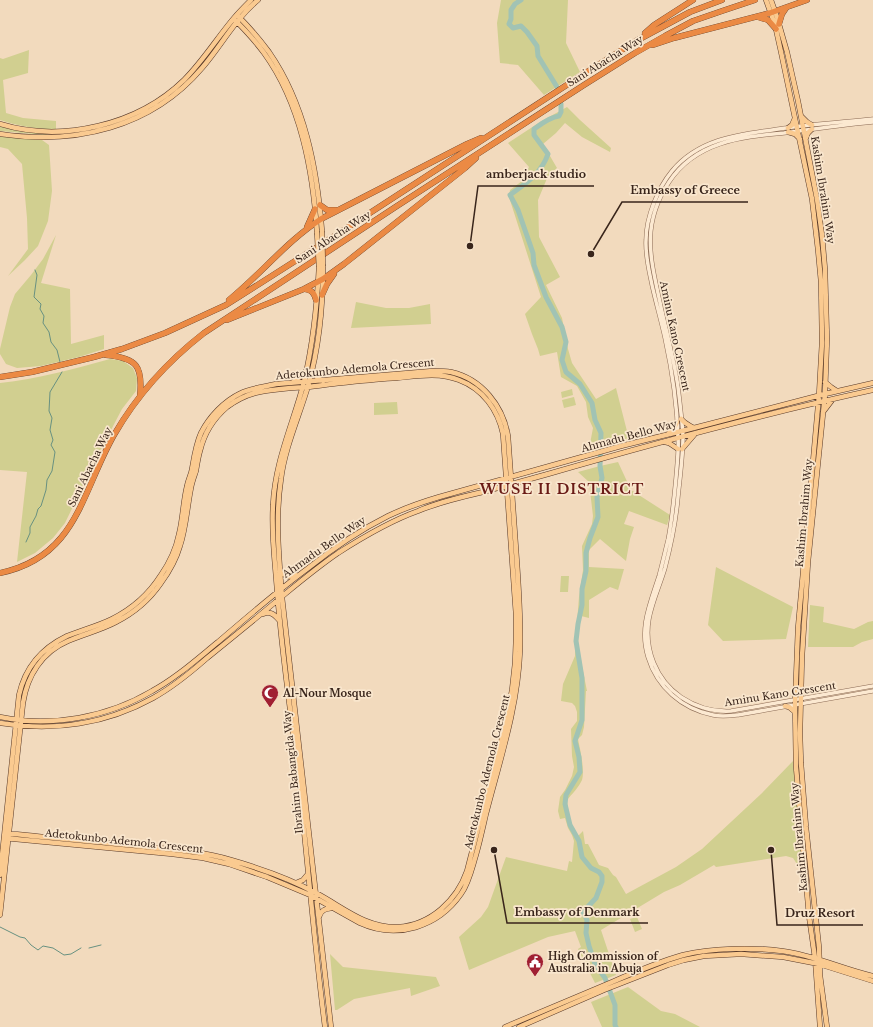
<svg xmlns="http://www.w3.org/2000/svg" width="873" height="1027" font-family="'Libre Baskerville',serif">
<rect width="100%" height="100%" fill="#f2dabd"/>
<path fill="#d1cf90" d="M 501,0 L 568,0 L 566,43 L 580,72 L 544,95 L 518,65 L 500,63 L 497,23 Z
M 29,50 L 28,73 L 3,80 L 6,113 L 23,118 L 56,121 L 56,130 C 37,129 18,126 0,120 L 0,58 L 3,59 Z
M 567,107 L 580,120 L 611,148 L 610,152 L 582,137 L 565,123 L 556,133 L 543,144 L 557,168 L 548,176 L 538,200 L 539,237 L 560,277 L 546,285 L 562,318 L 568,349 L 572,363 L 596,399 L 616,388 L 629,439 L 589,449 L 593,428 L 588,417 L 586,402 L 577,386 L 561,377 L 557,352 L 540,356 L 538,349 L 532,334 L 525,314 L 541,297 L 509,197 L 510,190 L 522,181 L 529,167 L 508,143 L 540,122 Z
M 0,125 C 15,131 30,131 46,132 L 48,134 L 46,135 L 0,131 Z
M 0,136 L 42,140 L 49,145 L 52,191 L 48,221 L 38,246 L 25,260 L 8,276 L 28,249 L 27,218 L 22,164 L 8,149 L 0,147 Z
M 56,235 L 41,283 L 70,289 L 71,344 L 104,335 L 104,349 L 79,357 L 41,366 L 17,368 L 6,364 L 0,354 L 0,349 L 10,307 L 15,294 L 31,275 L 43,259 Z
M 356,302 L 386,308 L 409,308 L 430,304 L 431,324 L 351,328 Z
M 110,359 L 123,361 L 133,368 L 137,378 L 136,391 L 122,409 L 99,453 L 65,523 L 53,538 L 35,553 L 17,562 L 27,472 L 0,470 L 0,383 C 38,379 73,369 110,359 Z
M 572,389 L 573,395 L 562,398 L 561,392 Z
M 574,397 L 576,405 L 564,408 L 562,400 Z
M 397,402 L 398,414 L 374,415 L 374,403 Z
M 618,462 L 631,490 L 670,515 L 667,525 L 629,511 L 624,524 L 634,527 L 630,539 L 626,561 L 600,539 L 589,550 L 589,567 L 624,569 L 618,590 L 610,587 L 589,600 L 589,618 L 581,616 L 577,641 L 587,691 L 586,691 L 584,727 L 582,735 L 578,739 C 580,749 585,770 582,780 C 579,787 572,794 567,800 L 570,825 L 578,836 L 583,831 L 585,844 L 588,844 L 599,865 L 608,868 L 613,875 L 616,877 L 626,894 L 676,867 L 702,849 L 761,794 L 793,761 L 802,863 L 797,864 L 793,858 L 786,856 L 716,867 L 714,865 L 680,885 L 664,892 L 601,930 L 616,975 L 595,983 L 578,949 L 581,947 L 575,931 L 548,937 L 469,970 L 459,937 L 481,917 L 488,907 L 506,857 L 567,871 L 569,861 L 572,862 L 574,841 L 572,835 L 568,828 L 565,818 L 560,819 L 558,811 L 560,797 L 565,790 L 572,776 L 574,767 L 572,756 L 571,729 L 577,721 L 577,712 L 575,706 L 572,703 L 561,701 L 563,684 L 575,656 L 575,648 L 579,597 L 583,570 L 582,546 L 592,524 L 593,516 L 589,482 L 578,472 L 600,466 Z
M 716,567 L 793,607 L 786,639 L 723,641 L 708,625 Z
M 561,576 L 569,576 L 568,592 L 560,592 Z
M 810,605 L 824,607 L 823,622 L 854,629 L 868,622 L 873,621 L 873,639 L 862,642 L 853,647 L 808,647 Z
M 637,917 L 642,929 L 635,932 L 630,919 Z
M 330,954 L 343,967 L 436,977 L 440,986 L 411,996 L 410,988 L 354,999 L 337,1010 L 335,1010 Z
M 628,987 L 661,1011 L 675,1014 L 700,1027 L 602,1027 L 591,1002 Z"/>
<g fill="none" stroke-linecap="round" stroke-linejoin="round">
<path stroke="#689181" stroke-width="1" d="M 35,270 L 37,275 L 34,297 L 41,304 L 40,309 L 44,316 L 43,323 L 49,332 L 51,342 L 57,350 L 60,362
M 26,542 L 30,533 L 30,527 L 36,516 L 38,509 L 41,506 L 46,490 L 47,480 L 52,471 L 55,452 L 51,445 L 53,440 L 50,430 L 52,418 L 49,411 L 50,392 L 62,372
M 0,927 L 20,937 L 25,938 L 31,945 L 38,950 L 43,946 L 53,948 L 64,955 L 71,954 L 81,948
M 89,948 L 101,945"/>
<path stroke="#a1c3b4" stroke-width="5" d="M 521,0 L 515,4 L 511,10 L 511,19 L 509,24 L 513,28 L 521,26 L 527,32 L 537,46 L 538,56 L 557,87
M 561,104 L 561,112 L 559,116 C 550,117 541,124 534,129 L 534,135 L 548,154 C 541,174 526,183 510,195 L 518,210 L 533,253 L 534,265 L 546,297 L 562,327 L 566,342 L 562,360 L 566,372 L 580,384 L 592,403 L 595,420 L 601,433 L 600,466 L 602,478 L 597,497 L 598,517 L 590,538 L 586,553 L 586,571 L 582,589 L 582,605 L 578,624 L 576,641 L 582,678 L 582,720 L 575,741 L 579,757 L 580,772 L 566,795 L 565,804 L 570,825 L 579,841 L 582,857 L 591,868 L 599,872 L 602,876 L 602,882 L 596,898 L 583,912 L 587,920 L 586,933 L 589,946 L 595,964 L 605,978 L 615,1005 L 615,1025 L 616,1027"/>
<g stroke="#8b6a54" stroke-width="4.5">
<path id="minor" d="M 873,119 C 844,122 815,124 786,128 C 745,134 701,136 672,171 C 658,188 646,217 646,240 C 645,255 649,270 652,285 C 656,303 661,320 665,338 C 672,370 677,403 678,437 C 679,450 677,465 676,478 C 674,499 672,520 668,540 C 665,552 662,565 659,576 C 650,604 639,628 648,657 C 657,687 682,709 713,715 C 721,717 729,716 738,715 L 873,691
M 873,122 C 843,125 814,129 784,133 C 763,135 740,137 720,144 C 699,151 681,164 669,182 C 640,226 651,260 661,307 C 667,334 674,360 678,387 C 680,403 682,420 683,436 C 683,456 680,477 678,497 C 676,521 671,545 665,568 C 660,585 652,602 649,619 C 644,649 656,680 681,697 C 696,707 713,712 731,711 L 873,686"/>
</g>
<g stroke="#583929" stroke-width="5.5">
<path id="major" d="M 766,0 L 775,25 L 781,52 L 812,199 L 818,250 L 821,282 L 822,342 L 819,395 L 798,628 L 795,704 L 796,767 L 809,916 L 815,958 L 820,1027
M 771,0 L 777,17 L 787,52 L 798,101 L 817,199 L 822,235 L 825,269 L 827,339 L 825,394 L 808,562 L 802,657 L 800,733 L 801,763 L 806,827 L 819,947 L 820,975 L 827,1027
M 239,17 C 250,28 260,40 269,52 C 305,104 317,168 322,231
M 236,21 C 246,31 256,42 264,53 C 301,104 313,171 317,233
M 801,116 L 807,122 L 812,125
M 0,124 C 62,143 138,125 184,80 C 203,61 217,38 234,18 C 239,12 245,6 251,0
M 788,128 L 792,125 L 795,118
M 788,132 L 795,134 L 800,139
M 0,134 C 75,145 151,128 202,68 C 221,46 235,19 258,0
M 806,138 L 808,133 L 812,129
M 323,266 C 323,306 319,348 308,386 C 299,417 285,447 281,479 C 275,518 279,557 282,597 L 331,1027
M 319,267 C 317,306 313,344 304,382 C 293,424 275,461 273,505 C 271,533 275,561 277,590 C 281,642 288,695 295,747 C 306,840 313,934 325,1027
M 312,370 L 317,377 L 323,381
M 293,382 L 300,377 L 306,371
M 825,382 L 831,387 L 837,391
M 823,412 L 833,399
M 681,419 C 685,424 689,425 694,428
M 669,433 L 675,426 L 677,422
M 665,442 L 669,443 L 678,449
M 682,449 L 694,435
M 280,571 C 287,577 287,578 296,575
M 263,614 C 270,611 274,614 279,620
M 785,706 L 789,707 L 795,712
M 0,717 C 51,728 108,717 152,691 C 176,678 197,659 218,642 C 247,617 276,592 307,569 C 332,549 360,530 388,516 C 405,508 422,502 439,497 L 621,446 L 682,431 L 825,394 L 873,383
M 0,723 C 53,732 106,724 153,698 C 173,687 190,673 207,658 C 233,637 259,616 285,594 C 302,580 319,566 338,553 C 363,537 390,521 418,511 C 439,502 461,497 483,492 C 505,486 526,480 548,474 C 655,443 764,414 873,390
M 0,875 L 19,695 C 25,668 42,648 67,636 C 82,630 98,626 112,619 C 132,609 149,594 161,575 C 170,562 176,549 179,534 C 183,518 183,502 187,486 C 188,480 191,475 192,469 C 194,457 196,444 201,433 C 209,417 224,401 241,393 C 251,388 264,387 276,384 L 433,371 C 439,371 445,371 451,372 C 482,379 503,406 508,436 C 511,479 514,521 517,563 C 519,592 521,622 520,651 C 518,706 500,760 486,814 C 483,827 480,841 476,855 C 472,868 469,883 461,894 C 438,927 397,940 360,923 L 310,895 L 267,877 L 229,864 L 203,858 L 172,854 L 4,838
M 296,883 L 303,880 L 308,874
M 0,915 L 23,703 C 27,676 42,652 68,641 C 84,634 101,630 116,622 C 134,613 150,599 161,583 C 169,572 176,560 180,546 C 186,528 187,508 191,488 C 192,482 194,477 196,471 C 197,465 198,458 200,451 C 204,434 213,419 227,407 C 235,401 244,396 255,393 C 272,389 289,388 307,387 C 318,386 330,384 341,383 C 360,381 378,379 397,378 C 417,376 439,372 459,380 C 483,389 498,410 503,434 L 516,615 L 516,637 L 515,663 L 512,690 L 504,731 L 485,801 L 467,871 C 457,900 431,925 398,927 C 365,928 343,907 316,893 C 289,878 259,868 231,860 C 201,851 169,849 138,846 C 94,841 49,838 5,833
M 319,917 C 321,910 325,909 332,908
M 505,1027 C 541,1012 576,997 612,982 C 635,972 658,962 683,955 C 712,948 752,947 782,951 C 814,955 842,969 873,976
M 519,1027 L 604,990 L 668,965 L 684,960 L 704,956 L 741,954 L 783,957 L 819,964 L 873,981"/>
</g>
<g stroke="#583929" stroke-width="6">
<path id="highway" d="M 758,17 L 768,20 L 776,29
M 779,24 L 782,14 L 786,8
M 645,33 L 654,25 L 693,0
M 653,45 L 674,38 L 770,13 L 807,0
M 320,205 L 327,210 L 336,210
M 307,227 L 315,209
M 305,289 C 312,290 314,293 316,300
M 322,295 L 327,284 L 334,274
M 229,300 C 261,274 287,241 321,219 L 467,144 L 481,138
M 227,320 L 304,289 L 323,279 L 344,264 L 465,168 L 476,158
M 106,355 C 137,358 143,366 140,396
M 0,377 L 32,372 L 94,357 L 122,349 L 165,333 L 226,305 L 336,235 L 579,77 L 636,41 L 690,12 L 722,0
M 0,573 C 77,557 81,493 114,435 C 137,395 168,361 204,333 L 397,206 L 584,85 L 635,53 L 665,36 L 693,21 L 722,11 L 755,0"/>
</g>
<use href="#minor" stroke="#fce9d1" stroke-width="3.5"/>
<use href="#major" stroke="#faca90" stroke-width="4.5"/>
<use href="#highway" stroke="#eb8a44" stroke-width="5.5"/>
<g stroke="#583929" stroke-width="5.5" stroke-linecap="butt">
<path id="major-bridge" d="M 322,231 L 323,266
M 317,233 L 319,267"/>
</g>
<use href="#major-bridge" stroke="#faca90" stroke-width="4.5"/>
</g>
<defs>
<g id="mosque-pin" transform="scale(0.9)"><path d="M0 17L-7.5 6A9.5 9.5 0 1 1 7.5 6Z" fill="#a01f32" stroke="#f9e6cd"/><path d="M3.5-4.9A6 6 0 1 0 3.5 4.9A5 5 0 1 1 3.5-4.9Z" fill="#fff"/></g>
<g id="civic-pin" transform="scale(0.9)"><path d="M0 17L-7.5 6A9.5 9.5 0 1 1 7.5 6Z" fill="#a01f32" stroke="#f9e6cd"/><path d="M-.6-6.5H3V-4.5H.6V-3L4-1V1h2V6H-6V1h2V-1L-.6-3ZM-1.2 2.5V6h2.4V2.5Z" fill="#fff"/></g>
</defs>
<g fill-rule="evenodd">
<use href="#mosque-pin" x="270" y="693"/>
<use href="#civic-pin" x="535" y="962"/>
</g>
<g text-anchor="middle" dominant-baseline="central" stroke-width="3.5" stroke-linejoin="round" paint-order="stroke">
<g font-size="10" fill="#39251b" stroke="#f9e6cd">
<text transform="translate(605 61) rotate(-32)">Sani Abacha Way</text>
<text transform="translate(823 190) rotate(81)">Kashim Ibrahim Way</text>
<text transform="translate(333 237) rotate(-33)">Sani Abacha Way</text>
<text transform="translate(675 336) rotate(78)">Aminu Kano Crescent</text>
<text transform="translate(355 369) rotate(-5)">Adetokunbo Ademola Crescent</text>
<text transform="translate(629 436) rotate(-15)">Ahmadu Bello Way</text>
<text transform="translate(90 467) rotate(-64)">Sani Abacha Way</text>
<text transform="translate(804 513) rotate(-85)">Kashim Ibrahim Way</text>
<text transform="translate(324 547) rotate(-35)">Ahmadu Bello Way</text>
<text transform="translate(780 694) rotate(-9)">Aminu Kano Crescent</text>
<text transform="translate(293 772) rotate(-96)">Ibrahim Babangida Way</text>
<text transform="translate(487 772) rotate(-76)">Adetokunbo Ademola Crescent</text>
<text transform="translate(799 837) rotate(-95)">Kashim Ibrahim Way</text>
<text transform="translate(124 841) rotate(6)">Adetokunbo Ademola Crescent</text>
</g>
<g font-size="10" font-weight="bold" fill="#39251b" stroke="#f9e6cd" text-anchor="start">
<text x="283" y="693">Al-Nour Mosque</text>
<text x="548" y="956">High Commission of<tspan x="548" dy="12">Australia in Abuja</tspan></text>
</g>
<g font-size="14" font-weight="bold" letter-spacing="1" fill="#6a1b16" stroke="#f9e6cd">
<text x="562" y="489">WUSE II DISTRICT</text>
</g>
</g>
<path fill="none" stroke="#39251b" stroke-width="1.5" d="M470 246L478 186H594M591 254L622 202H748M494 850L507 923H648M771 850L777 925H863"/>
<g fill="#39251b" stroke="#f9e6cd" stroke-width="1.5">
<circle cx="470" cy="246" r="4"/>
<circle cx="591" cy="254" r="4"/>
<circle cx="494" cy="850" r="4"/>
<circle cx="771" cy="850" r="4"/>
</g>
<g font-size="11" text-anchor="middle" font-weight="bold" fill="#39251b" stroke="#f9e6cd" stroke-width="3.5" stroke-linejoin="round" paint-order="stroke">
<text x="536" y="178">amberjack studio</text>
<text x="685" y="194">Embassy of Greece</text>
<text x="577" y="916">Embassy of Denmark</text>
<text x="820" y="917">Druz Resort</text>
</g>
</svg>
